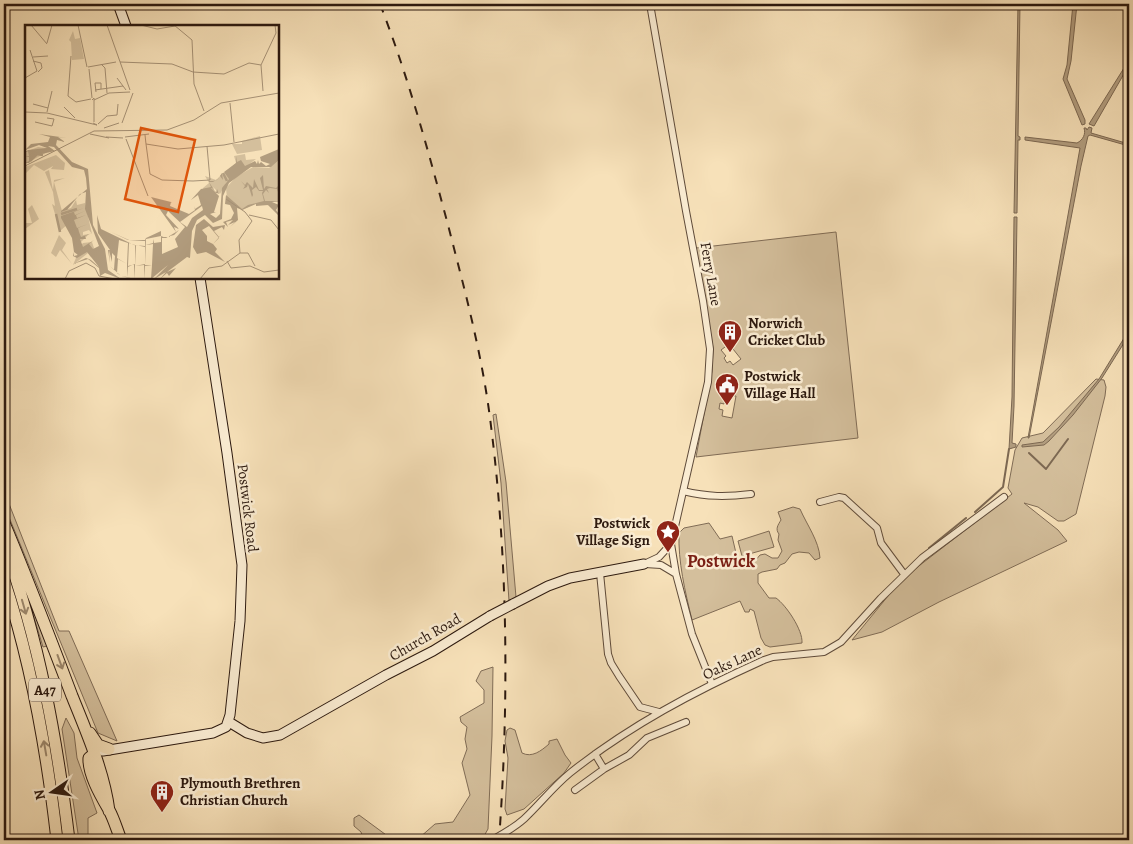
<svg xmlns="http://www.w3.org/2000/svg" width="1133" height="844" font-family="Alegreya,serif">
<rect width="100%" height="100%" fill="#f7e1b9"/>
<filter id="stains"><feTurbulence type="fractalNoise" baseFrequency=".004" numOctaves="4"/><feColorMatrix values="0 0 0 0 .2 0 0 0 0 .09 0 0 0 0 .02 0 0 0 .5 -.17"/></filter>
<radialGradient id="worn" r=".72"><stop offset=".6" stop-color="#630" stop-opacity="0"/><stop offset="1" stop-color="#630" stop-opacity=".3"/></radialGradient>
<path fill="#d4bf9c" stroke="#806c56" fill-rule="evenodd" d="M 836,232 L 858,438 L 696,457 L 712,371 L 713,348 L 696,248 ZM 729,344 L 741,359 L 733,365 L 730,361 L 727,363 L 724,358 L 726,356 L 721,350 ZM 726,395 L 736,396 L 732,418 L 722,416 L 723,410 L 719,409 L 720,403 L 724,404 Z
M 1096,379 L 1104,380 L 1106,387 L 1105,396 L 1076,514 L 1064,521 L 1058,521 L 1038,507 L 1024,503 L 1058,530 L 1067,541 L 939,602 L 882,632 L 852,640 L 902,579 L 1012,494 L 1008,488 L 1015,450 L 1022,438 L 1043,433 Z
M 496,414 L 506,482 L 516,597 L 509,601 L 501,483 L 493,415 Z
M 4,491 L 59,631 L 69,631 L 117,741 L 98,733 L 4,505 Z
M 793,507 L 800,509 C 807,525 819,541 820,558 L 815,560 L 809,553 L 799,552 L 792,554 L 785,563 L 780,565 L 777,569 L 762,572 L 758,574 L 758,583 L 769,598 L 776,598 C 786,605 803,630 802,643 L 770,647 L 765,645 L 761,638 L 754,611 L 750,609 L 749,612 L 745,612 L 740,601 L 692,620 C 685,591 678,562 679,533 L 684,528 L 709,523 L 720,539 L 732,536 L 739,566 L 749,568 L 760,555 L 765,554 L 772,558 L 778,558 L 782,551 L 778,540 L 779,534 C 775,529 778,525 781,520 L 778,512 Z
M 769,531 L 774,547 L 742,556 L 738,541 Z
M 25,588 L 51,645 L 43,647 Z
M 493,667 L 492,736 L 488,829 L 484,836 L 476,840 L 364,840 L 361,832 L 354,826 L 354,818 L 359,815 L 393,840 L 419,838 L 435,824 L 453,822 L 470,795 L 462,763 L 467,749 L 465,739 L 467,727 L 461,722 L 460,717 L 484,703 L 484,690 L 476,681 L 481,671 Z
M 66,718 L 74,733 L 77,758 L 97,813 L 88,818 L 88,840 L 79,840 L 62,729 Z
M 510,728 L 515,730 L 522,753 C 532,758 541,751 549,744 L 549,741 L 557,739 L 565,755 L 571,763 L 564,773 L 524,809 L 507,815 L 505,809 L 508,758 L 505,741 L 507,730 Z"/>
<path fill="#b29d7f" stroke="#7c6852" d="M 1018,4 L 1020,4 L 1018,136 L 1020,137 L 1020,140 L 1018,140 L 1017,213 L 1014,213 Z
M 1073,4 L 1077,4 L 1071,61 L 1067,79 L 1085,120 L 1085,124 L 1082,125 L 1063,79 L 1067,65 Z
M 1129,60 L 1129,65 L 1094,126 L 1089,124 Z
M 1089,127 L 1092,128 L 1091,133 L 1129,144 L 1129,146 L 1090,135 L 1088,136 L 1081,166 L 1029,438 L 1028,438 L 1080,148 L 1025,140 L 1025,137 L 1077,143 C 1083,140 1086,134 1084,128 L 1086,128 L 1087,130 Z
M 1014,217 L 1017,217 L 1014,406 L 1012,443 L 1016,444 L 1016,447 L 1009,449 L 1012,397 Z
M 1129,330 L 1129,335 L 1102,378 L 1073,415 L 1049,441 L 1044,445 L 1022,447 L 1022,445 L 1043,442 L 1059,427 L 1099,379 Z"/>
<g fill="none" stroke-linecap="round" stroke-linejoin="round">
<path stroke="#7c6852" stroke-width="2" d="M 1029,453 L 1046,469 L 1068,439
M 975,512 L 1003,487 L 1009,449
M 929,548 L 966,518"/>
<g stroke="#5f4b3a" stroke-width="8">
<path id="street" d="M 683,491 C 708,497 726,497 751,494
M 820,502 L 839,497 L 844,498 L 877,528 L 881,543 L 904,574
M 671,544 L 676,574 L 692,634 L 712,684
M 644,564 L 659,557 L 671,544 L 708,382 L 710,349 L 703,301 L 686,211 L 650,4
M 645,564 L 661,565 L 676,574
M 600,573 L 608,654 L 611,663 L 619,676 L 640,707 L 659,712
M 595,754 L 604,769
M 575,790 L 604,769 L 629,755 L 647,738 L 686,722
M 492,840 C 503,834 515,827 524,819 C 540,804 553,787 570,773 C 629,726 695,691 764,660 L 773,657 L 824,652 L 841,642 L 881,598 L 922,558 L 1004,497"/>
</g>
<g stroke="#2c190f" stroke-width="11">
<path id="secondary" d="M 118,4 L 126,26
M 513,604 L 548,586 L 570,578 L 644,564
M 229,722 L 247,733 L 263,738 L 280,735 L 386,675 L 433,651 L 490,616
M 103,751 L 213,733 L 226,727 L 230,715 L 240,621 L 242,565 L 227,453 L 200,278"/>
</g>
<g stroke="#2c190f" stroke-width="13">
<path id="highway" d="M 4,523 C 28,580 50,638 72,696 C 87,733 104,772 109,811
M 4,544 C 39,639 57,740 69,840
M 4,580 C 32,664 47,752 57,840
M 90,733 L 98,745 L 109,749
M 94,754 L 89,758 C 88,774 101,796 109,810 C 114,819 117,830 121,840"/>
</g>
<use href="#street" stroke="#faecd2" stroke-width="6"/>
<use href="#secondary" stroke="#faecd2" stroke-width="9"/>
<use href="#highway" stroke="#f7e1b9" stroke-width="11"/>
<path stroke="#2c190f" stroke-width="2" stroke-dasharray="9 9" stroke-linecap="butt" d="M 380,4 C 408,76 428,150 448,225 C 465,291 483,358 491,426 C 508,560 509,705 499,840"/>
<g stroke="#2c190f" stroke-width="11" stroke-linecap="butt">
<path id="secondary-bridge" d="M 490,616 L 513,604"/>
</g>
<use href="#secondary-bridge" stroke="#faecd2" stroke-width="9"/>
</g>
<defs><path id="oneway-shaft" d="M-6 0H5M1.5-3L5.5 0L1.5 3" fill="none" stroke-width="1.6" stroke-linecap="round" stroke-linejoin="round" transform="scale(1.25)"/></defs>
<g stroke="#9c876c">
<use href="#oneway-shaft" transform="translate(24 607) rotate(74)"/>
<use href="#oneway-shaft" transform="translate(60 662) rotate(70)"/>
<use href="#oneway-shaft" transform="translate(45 748) rotate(-100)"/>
</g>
<defs>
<g id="building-pin" transform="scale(1.25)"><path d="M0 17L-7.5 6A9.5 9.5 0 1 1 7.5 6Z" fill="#8f2418" stroke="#faecd2"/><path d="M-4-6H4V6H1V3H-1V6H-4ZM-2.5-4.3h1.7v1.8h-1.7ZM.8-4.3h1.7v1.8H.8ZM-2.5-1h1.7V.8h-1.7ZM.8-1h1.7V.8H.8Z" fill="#fff"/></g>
<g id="civic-pin" transform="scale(1.25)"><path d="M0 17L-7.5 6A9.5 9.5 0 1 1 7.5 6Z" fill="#8f2418" stroke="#faecd2"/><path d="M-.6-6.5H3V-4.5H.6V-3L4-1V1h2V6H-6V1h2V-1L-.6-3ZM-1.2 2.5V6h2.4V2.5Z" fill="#fff"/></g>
<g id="sight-pin" transform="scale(1.25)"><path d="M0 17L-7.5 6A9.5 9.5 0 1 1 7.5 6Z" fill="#8f2418" stroke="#faecd2"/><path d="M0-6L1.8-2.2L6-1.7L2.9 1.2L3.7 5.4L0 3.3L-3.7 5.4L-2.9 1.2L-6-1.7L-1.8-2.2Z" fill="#fff"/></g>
</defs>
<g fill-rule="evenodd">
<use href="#building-pin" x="730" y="332"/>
<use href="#civic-pin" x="727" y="385"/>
<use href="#sight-pin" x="668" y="532"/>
<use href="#building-pin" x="162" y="792"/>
</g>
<g text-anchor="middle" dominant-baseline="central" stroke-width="5" stroke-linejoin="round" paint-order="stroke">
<rect fill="#faecd2" stroke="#6a584a" stroke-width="1" x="29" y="678.5" width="32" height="23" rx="4"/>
<g font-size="14" font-weight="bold" fill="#2c190f">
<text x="45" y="690">A47</text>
</g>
<g font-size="15" fill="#2c190f" stroke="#faecd2">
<text transform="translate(711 274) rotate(80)">Ferry Lane</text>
<text transform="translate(248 508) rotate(83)">Postwick Road</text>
<text transform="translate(425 637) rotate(-30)">Church Road</text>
<text transform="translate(732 662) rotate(-25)">Oaks Lane</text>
</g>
<g font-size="15" font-weight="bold" fill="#2c190f" stroke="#faecd2" text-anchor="start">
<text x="748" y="323">Norwich<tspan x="748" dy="17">Cricket Club</tspan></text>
<text x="744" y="376">Postwick<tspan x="744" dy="17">Village Hall</tspan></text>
<text x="650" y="523" text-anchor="end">Postwick<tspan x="650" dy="17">Village Sign</tspan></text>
<text x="180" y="783">Plymouth Brethren<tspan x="180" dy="17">Christian Church</tspan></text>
</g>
<g font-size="18" font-weight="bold" fill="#7a1f14" stroke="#faecd2">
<text x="721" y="561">Postwick</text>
</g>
</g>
<g transform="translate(25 25)">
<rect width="254" height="254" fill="#f7e1b9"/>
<path d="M 48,6 L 50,14 L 55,13 L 59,34 L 47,35 L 46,17 L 44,15 ZM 235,111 L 237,125 L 212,129 L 207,119 L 217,119 L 217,116 ZM 13,122 L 28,124 L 0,139 L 0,127 ZM 220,129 L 221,135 L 231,134 L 202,156 L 195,169 L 188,162 L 190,167 L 180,173 L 178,163 L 184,158 L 180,151 L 191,155 L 211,138 L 209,131 ZM 31,130 L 40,138 L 39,145 L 26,144 L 28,141 L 19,146 L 9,140 L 0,149 L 0,142 ZM 254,135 L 254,177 L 247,177 L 247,181 L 231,178 L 217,185 L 202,173 L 201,163 L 211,152 L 228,142 L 244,143 ZM 24,145 L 28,165 L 29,155 L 40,153 L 29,157 L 37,186 L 46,183 L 51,175 L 52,180 L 60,178 L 67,209 L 64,205 L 58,207 L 58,210 L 64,209 L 56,217 L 49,218 L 54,210 L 49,210 L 52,204 L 44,206 L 44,198 L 35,206 L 27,179 L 30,181 L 28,167 L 20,147 ZM 7,180 L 14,194 L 0,204 L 0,198 L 7,198 L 3,184 ZM 34,210 L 41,218 L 37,225 L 47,239 L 35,225 L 31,232 L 26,228 ZM 67,217 L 73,235 L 67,226 L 66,232 L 63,228 L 48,240 L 53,228 L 49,221 L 52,224 L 58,218 Z" fill="#d4bf9c"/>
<path d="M 14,109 L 42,113 L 33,112 L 40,117 L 32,115 L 31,120 L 47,137 L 63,144 L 68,200 L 80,224 L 83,245 L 96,254 L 80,248 L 75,251 L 74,243 L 63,234 L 48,239 L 61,233 L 64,234 L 66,235 L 74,242 L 62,227 L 52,233 L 48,231 L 49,227 L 49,231 L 53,230 L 49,227 L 47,213 L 36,193 L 36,186 L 62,164 L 61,153 L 59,145 L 47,142 L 29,122 L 23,121 L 30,126 L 12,130 L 4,138 L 0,138 L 4,136 L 4,132 L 0,132 L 4,131 L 3,126 L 2,127 L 0,127 L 3,125 L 22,123 L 14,120 L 0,125 L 6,119 L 23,117 L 25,112 ZM 61,167 L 60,184 L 74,221 L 68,224 L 64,219 L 69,215 L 58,222 L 55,214 L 61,214 L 60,211 L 67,208 L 56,212 L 54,207 L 65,203 L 54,207 L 53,203 L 63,199 L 52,203 L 49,195 L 61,190 L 52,193 L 51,190 L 60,186 L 50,190 L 49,187 L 59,183 L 36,191 L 36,187 L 50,182 L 42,185 L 55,169 ZM 254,124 L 254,135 L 246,142 L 226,142 L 204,158 L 198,171 L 197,194 L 188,198 L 180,190 L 172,195 L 167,206 L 165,233 L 162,232 L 142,247 L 151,243 L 144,251 L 142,248 L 135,254 L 141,247 L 129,254 L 143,240 L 126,254 L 127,240 L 120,241 L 119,254 L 119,240 L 110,241 L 109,254 L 109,239 L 103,242 L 102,252 L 109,254 L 96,251 L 102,252 L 102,239 L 93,234 L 92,248 L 96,251 L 85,241 L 89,245 L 90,231 L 87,228 L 87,237 L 84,225 L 85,238 L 83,225 L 85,225 L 73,208 L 72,190 L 68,191 L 72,190 L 76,204 L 109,220 L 120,221 L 120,216 L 118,216 L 104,215 L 86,207 L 84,200 L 86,207 L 103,215 L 120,215 L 121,213 L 136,206 L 136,211 L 121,214 L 120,240 L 127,240 L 128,219 L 122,220 L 121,220 L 128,218 L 128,214 L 129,218 L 136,217 L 136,211 L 141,213 L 151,207 L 126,172 L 158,180 L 163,177 L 158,180 L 146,177 L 145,181 L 164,189 L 170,185 L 169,181 L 170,184 L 176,180 L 173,170 L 166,175 L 176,164 L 186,162 L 184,157 L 184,156 L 188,156 L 192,155 L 197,148 L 198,155 L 195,151 L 193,154 L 191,155 L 188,157 L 184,157 L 191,168 L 192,164 L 195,163 L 192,164 L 194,169 L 192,168 L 187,163 L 186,163 L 194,171 L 189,187 L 191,187 L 185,189 L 191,193 L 195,189 L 197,163 L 204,154 L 199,147 L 211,138 L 212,131 L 212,137 L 216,135 L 220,141 L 230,136 L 232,139 L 233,135 L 234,139 L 236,137 L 241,141 L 245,139 L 236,136 L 235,132 ZM 177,181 L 178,185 L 167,193 L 162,202 L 155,197 ZM 143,186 L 160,202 L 150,214 L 153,222 L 137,229 L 137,213 L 149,210 L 154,205 L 151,207 L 149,202 L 154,204 L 141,190 ZM 94,215 L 103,218 L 102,239 L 92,233 ZM 104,218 L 110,220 L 110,239 L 103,241 ZM 111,220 L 120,222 L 120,239 L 110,241 ZM 238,150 L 239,164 L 241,161 L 251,163 L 254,160 L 252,167 L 252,164 L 245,163 L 242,164 L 244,168 L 241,165 L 238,169 L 240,176 L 247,176 L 254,177 L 247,177 L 254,180 L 251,185 L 254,189 L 254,191 L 243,180 L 231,181 L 231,179 L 217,185 L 210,180 L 215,184 L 212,183 L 213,195 L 205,202 L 210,197 L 203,200 L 208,195 L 201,197 L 203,202 L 196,210 L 203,202 L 198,197 L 206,194 L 200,191 L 206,194 L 209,188 L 205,180 L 200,179 L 201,170 L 217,184 L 223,180 L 239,176 L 237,168 L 238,166 L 234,166 L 231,162 L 227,165 L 228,170 L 227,172 L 223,159 L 222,162 L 218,164 L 220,161 L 216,156 L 220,160 L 222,157 L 228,163 L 229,154 L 234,165 L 238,165 L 235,153 ZM 179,194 L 188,202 L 200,200 L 199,205 L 197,202 L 189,206 L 194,212 L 196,210 L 188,219 L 192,224 L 190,227 L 200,237 L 181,227 L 172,229 L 168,222 L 171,200 ZM 184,201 L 194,213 L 188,219 L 182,216 L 182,211 L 177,205 Z" fill="#b29d7f" fill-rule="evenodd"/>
<path fill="none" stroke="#b29d7f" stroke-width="2.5" d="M 5,136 L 12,129 L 18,130M 202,156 L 198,148 L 202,156M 31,189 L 35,207M 36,189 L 52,184"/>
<path fill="none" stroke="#a69175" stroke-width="1" d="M 6,0 L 22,19M 53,0 L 62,42M 82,0 L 105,65M 116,0 L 132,4 L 150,1M 149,0 L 167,15 L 169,59 L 179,86M 22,18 L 27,0M 46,31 L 43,71 L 51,77 L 66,74M 8,32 L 23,31M 8,36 L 16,38 L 17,43 L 13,47M 95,37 L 147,39 L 168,47M 76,39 L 80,43 L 82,68M 236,40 L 238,66M 63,42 L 91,37M 64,44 L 67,73M 168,47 L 199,49 L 224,38 L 236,40 L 251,8 L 250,0M 0,53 L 12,46 L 5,25M 92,53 L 101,65M 70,65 L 98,61M 71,67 L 70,58 L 76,58 L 76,64M 84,68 L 105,67M 67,75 L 69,73 L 69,97M 69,75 L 84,68M 205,78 L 209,117M 8,79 L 23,83M 39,82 L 50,93M 0,87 L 22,88 L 72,100 L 68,98M 22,87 L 27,66M 10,97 L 27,101 L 29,94 L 22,93M 97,98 L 108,68M 73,99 L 82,91 L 92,90 L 93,79M 79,103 L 94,98M 65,109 L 84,113M 120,110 L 121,119 L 153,124 L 199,120 L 254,109M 81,112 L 98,113M 100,112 L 124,109M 101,114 L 123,171M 121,119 L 125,149 L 137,155 L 168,156 L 185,155 L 182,121M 0,141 L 69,106 L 142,105 L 169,95 L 196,78 L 254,68M 201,174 L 220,187 L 227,196 L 214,215 L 215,228M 224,190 L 246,195 L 254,205M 215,228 L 223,228 L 230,241M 202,236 L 206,243 L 225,241 L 239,247M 239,247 L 254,245M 40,254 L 44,246 L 61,238 L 70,243 L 74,251 L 90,254M 175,254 L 184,243 L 197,241 L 215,228"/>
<path fill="#df560c" fill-opacity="0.15" stroke="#df560c" stroke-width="2.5" d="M 116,103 L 170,115 L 153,187 L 100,174 Z"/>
<rect width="254" height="254" fill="none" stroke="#2c190f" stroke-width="2.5"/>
</g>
<rect width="1133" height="844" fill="none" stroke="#f7e1b9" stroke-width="20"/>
<rect x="5" y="5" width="1123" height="834" fill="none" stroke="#2c190f" stroke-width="2.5"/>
<rect x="10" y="10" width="1113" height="824" fill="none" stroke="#2c190f"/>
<g transform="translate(52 792) rotate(257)" stroke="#faecd2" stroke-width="4" paint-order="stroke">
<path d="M0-4L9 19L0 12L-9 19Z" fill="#2c190f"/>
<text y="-8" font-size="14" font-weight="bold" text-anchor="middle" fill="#2c190f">N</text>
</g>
<rect width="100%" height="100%" filter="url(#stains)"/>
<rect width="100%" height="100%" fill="url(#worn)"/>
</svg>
